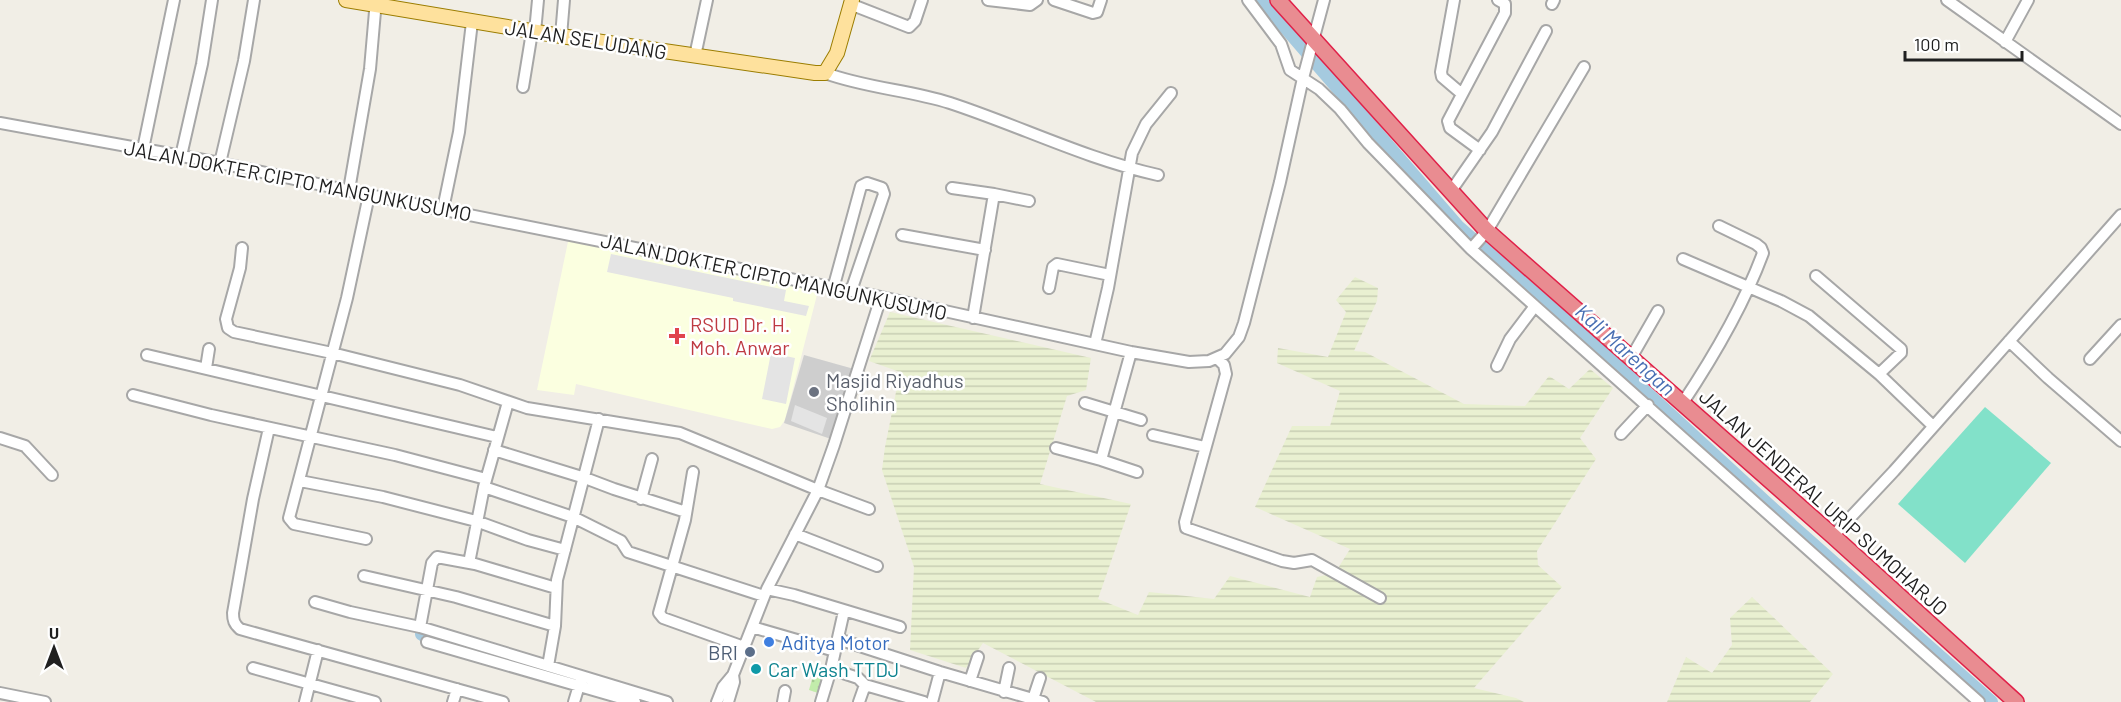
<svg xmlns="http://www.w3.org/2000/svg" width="2121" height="702" font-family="Barlow,sans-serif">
<defs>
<pattern id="farmland-rules" width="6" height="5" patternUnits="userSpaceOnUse" patternTransform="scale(1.5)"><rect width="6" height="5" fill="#e9f0d1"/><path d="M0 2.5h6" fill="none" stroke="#c8ceb3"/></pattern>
<pattern id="grass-dots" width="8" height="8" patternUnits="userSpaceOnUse" patternTransform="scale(1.5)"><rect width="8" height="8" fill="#c2ecab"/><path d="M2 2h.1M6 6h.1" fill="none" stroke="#a6ca93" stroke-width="1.8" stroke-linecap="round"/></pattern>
</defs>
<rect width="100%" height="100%" fill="#f1eee6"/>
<path fill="#fbffe0" d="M 569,237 L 819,287 L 785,420 L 780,427 L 772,429 L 576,384 L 574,395 L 537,390 Z"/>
<path fill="#cecece" d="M 804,355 L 854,369 L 831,439 L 784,423 Z"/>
<path fill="url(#farmland-rules)" d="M 1355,277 L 1378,288 L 1377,301 L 1354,351 L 1365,352 L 1464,404 L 1525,406 L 1549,376 L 1569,389 L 1590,369 L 1613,388 L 1580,438 L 1596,459 L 1537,551 L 1538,565 L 1562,587 L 1474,688 L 1516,698 L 1524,702 L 1096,702 L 983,643 L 966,668 L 910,650 L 914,567 L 882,470 L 885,447 L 900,372 L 869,361 L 890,312 L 1091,358 L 1086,390 L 1067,396 L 1040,484 L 1131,504 L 1098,599 L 1138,615 L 1149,592 L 1214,599 L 1230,576 L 1310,597 L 1317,577 L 1335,573 L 1350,549 L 1255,507 L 1292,426 L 1330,426 L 1340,391 L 1277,363 L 1278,348 L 1328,357 L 1346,312 L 1336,300 Z
M 1752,597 L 1833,674 L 1810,702 L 1667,702 L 1686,657 L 1712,673 L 1732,645 L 1730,618 Z"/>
<path fill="url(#grass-dots)" d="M 814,672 L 826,675 L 821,694 L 809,690 Z"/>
<path fill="#82e1c9" d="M 1985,407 L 2051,463 L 1965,563 L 1898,504 Z"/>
<path fill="#e4e4e4" d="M 611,254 L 786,290 L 784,301 L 809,306 L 806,316 L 733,301 L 733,298 L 607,272 Z
M 771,353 L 795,358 L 786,404 L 762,399 Z
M 795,405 L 827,418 L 822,434 L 791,421 Z"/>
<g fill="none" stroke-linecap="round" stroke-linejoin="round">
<path stroke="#a5cadf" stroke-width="14" d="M 1262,0 L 1458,227 L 1605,355 L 1767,504 L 1991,702
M 422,634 L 486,654
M 622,695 L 647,702"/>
<g stroke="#a7a7a7" stroke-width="14">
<path id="minor" d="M 988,0 L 1030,5 L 1037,0
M 1054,0 L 1093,13 L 1097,12 L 1101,0
M 1248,0 L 1281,44 L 1290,70 L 1319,89 L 1340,109 L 1368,143 L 1471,249 L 1979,702
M 1454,0 L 1441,72 L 1442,77 L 1462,94
M 1947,0 L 2121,124
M 850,4 L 909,27 L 915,21 L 922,0
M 1552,4 L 1554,0
M 535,32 L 538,0
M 561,36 L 564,0
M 2005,42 L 2028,0
M 695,56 L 707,0
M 825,73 C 866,88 909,90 950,103 C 1020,126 1086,159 1158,175
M 523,87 L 532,32
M 0,123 L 220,163 L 369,195 L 881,297 L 1131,352 L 1189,362 L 1209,361 L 1225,354 L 1239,337 L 1244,323 L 1280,182 L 1303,78 L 1324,0
M 143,149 L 174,0
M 1480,150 L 1450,128 L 1448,121 L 1505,13 L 1505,4 L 1498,0
M 181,156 L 202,64 L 212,0
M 220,163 L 244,61 L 254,0
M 952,188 L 994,194 L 973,318
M 349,190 L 370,69 L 376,0
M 1451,191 L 1492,132 L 1546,31
M 994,194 L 1029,201
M 443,209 L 459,132 L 472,22
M 902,235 L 985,250
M 242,248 L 240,268 L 226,319 L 228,328 L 234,332 L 332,353 L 460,385 L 527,408 L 680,433 L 818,490 L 869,509
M 1471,249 L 1487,231 L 1584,67
M 1683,259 L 1781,301 L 1809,316 L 1879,374 L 1933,426
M 1816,276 L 1901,349 L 1901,353 L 1879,374
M 1049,288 L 1053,267 L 1057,264 L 1110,275
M 833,289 L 861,186 L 867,183 L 882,188 L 884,194 L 851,291
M 2009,341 L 2048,378 L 2121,441
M 1095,344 L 1108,288 L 1132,153 L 1146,124 L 1171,93
M 147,355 L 497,437
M 1217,358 L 1224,365 L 1226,374 L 1185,522 L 1186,528 L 1282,561 L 1294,563 L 1312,560 L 1380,598
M 1631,358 L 1658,311
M 2090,359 L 2121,325
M 1497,366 L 1510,339 L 1535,306
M 206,368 L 209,349
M 133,395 L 211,415 L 395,455 L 486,479
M 1085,403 L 1141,420
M 1682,404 C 1714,356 1743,307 1763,253 L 1761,248 L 1756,244 L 1719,226
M 269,428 L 253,499 L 233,613 C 233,620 234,624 240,629 L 503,702
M 1621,434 L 1648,405
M 1153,435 L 1205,447
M 0,438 L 25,446 L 52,475
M 1056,448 L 1101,460 L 1131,352
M 494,450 L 585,478 L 614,489 L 686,512
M 1101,460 L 1137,472
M 693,472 L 685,520 L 659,613 L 663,618 L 744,647
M 300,481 L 383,497 L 476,521 L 528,540 L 565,550
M 484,487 L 573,517 L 621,541 L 628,552 L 764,596
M 641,499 L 652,459
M 795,534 L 877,566
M 1833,536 L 1894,471 L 2121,215
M 366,539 L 294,524 L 289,518 L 347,298 L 369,195
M 469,563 L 484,487 L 508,402
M 364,576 L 456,597 L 555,626
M 767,589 L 794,595 L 900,627
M 315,602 L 350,612 L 420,627 L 667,702
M 420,627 L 432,563 L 437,557 L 475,564 L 556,588
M 752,627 L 835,651
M 838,639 L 940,672 L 1043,702
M 427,642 L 635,702
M 548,666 L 555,626 L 557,580 L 599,419
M 253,668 L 375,702
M 831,669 L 858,678 L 865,685 L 924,702
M 970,681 L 978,657
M 1004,692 L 1009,668
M 0,693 L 45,702
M 305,702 L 318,650
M 453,702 L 457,689
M 574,702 L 580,682
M 717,702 L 723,687 L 733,675 L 767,589 L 818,490 L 834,445 L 881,297
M 728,702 L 734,682 L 733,675
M 783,702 L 785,691
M 821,702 L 831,669 L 844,611
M 859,702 L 865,685
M 932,702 L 940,672
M 1032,702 L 1040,678"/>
</g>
<g stroke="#9b7d00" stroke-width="16">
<path id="major" d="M 346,0 L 561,36 L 815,73 L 825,73 L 837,53 L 852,0"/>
</g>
<g stroke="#e02149" stroke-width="18">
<path id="highway" d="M 1278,0 L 1487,231 L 1833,536 L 2016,702"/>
</g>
<use href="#minor" stroke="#fff" stroke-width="10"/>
<use href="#major" stroke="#fee19d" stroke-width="14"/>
<use href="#highway" stroke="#e98c91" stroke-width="15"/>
</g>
<path fill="#e0444e" stroke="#fff" stroke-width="2" d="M674 327h6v6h6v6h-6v6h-6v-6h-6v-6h6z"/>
<circle fill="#6b7280" stroke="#fff" stroke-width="2" cx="814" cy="392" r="6"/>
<circle fill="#3f7fe0" stroke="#fff" stroke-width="2" cx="769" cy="642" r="6"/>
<circle fill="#5c6f8a" stroke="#fff" stroke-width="2" cx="750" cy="652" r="6"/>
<circle fill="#0f9aa8" stroke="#fff" stroke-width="2" cx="756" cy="669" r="6"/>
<g text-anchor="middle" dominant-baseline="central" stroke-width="5" stroke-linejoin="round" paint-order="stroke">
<g font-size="20" fill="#202020" stroke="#fff">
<text transform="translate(586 39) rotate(9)">JALAN SELUDANG</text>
<text transform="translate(298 180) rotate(11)">JALAN DOKTER CIPTO MANGUNKUSUMO</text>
<text transform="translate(774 276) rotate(12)">JALAN DOKTER CIPTO MANGUNKUSUMO</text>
<text transform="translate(1824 502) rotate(42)">JALAN JENDERAL URIP SUMOHARJO</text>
</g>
<g font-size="20" fill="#be3a42" stroke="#fff" text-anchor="start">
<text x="690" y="324">RSUD Dr. H.<tspan x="690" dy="23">Moh. Anwar</tspan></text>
</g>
<g font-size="20" fill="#5b616d" stroke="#fff" text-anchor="start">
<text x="826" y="380">Masjid Riyadhus<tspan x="826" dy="23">Sholihin</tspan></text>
</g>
<g font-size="20" fill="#366cbe" stroke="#fff" text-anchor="start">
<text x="781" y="642">Aditya Motor</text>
</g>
<g font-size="20" fill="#4e5e75" stroke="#fff" text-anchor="end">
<text x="738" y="652">BRI</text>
</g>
<g font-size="20" fill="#0d838f" stroke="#fff" text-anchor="start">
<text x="768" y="669">Car Wash TTDJ</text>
</g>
<g font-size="21" font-style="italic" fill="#496fb3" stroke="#fff">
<text transform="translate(1626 349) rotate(42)">Kali Marengan</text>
</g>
</g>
<g transform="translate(54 648)" stroke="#ffffff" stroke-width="4.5" paint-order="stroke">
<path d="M0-4.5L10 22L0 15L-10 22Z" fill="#202020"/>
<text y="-9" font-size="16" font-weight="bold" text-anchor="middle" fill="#202020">U</text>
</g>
<path d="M1905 51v9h117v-9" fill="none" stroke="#202020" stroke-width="3"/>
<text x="1914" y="51" font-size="18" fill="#202020" stroke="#ffffff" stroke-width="4.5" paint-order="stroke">100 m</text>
</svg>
